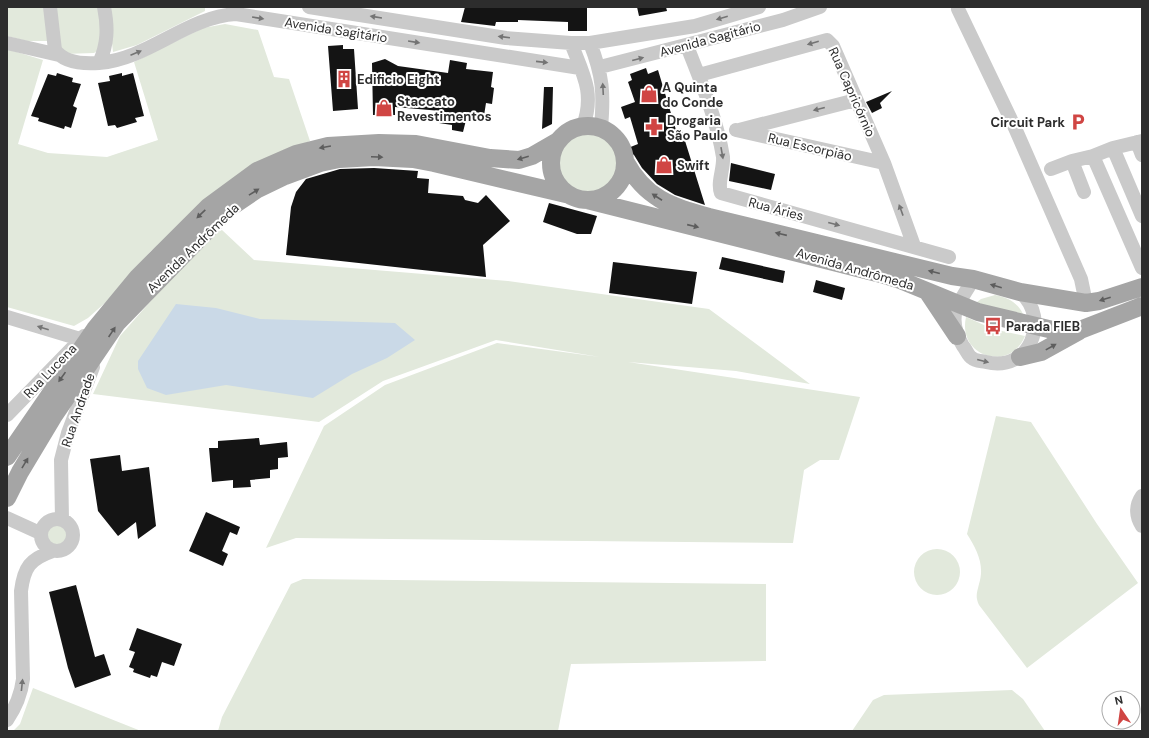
<svg xmlns="http://www.w3.org/2000/svg" width="1149" height="738" font-family="'DM Sans',sans-serif">
<rect width="100%" height="100%" fill="#fff"/>
<path fill="#e2e9dc" d="M 7,7 L 44,7 L 49,41 L 27,41 L 7,36 Z
M 54,7 L 98,7 L 100,17 L 101,48 L 94,53 L 64,54 L 60,49 Z
M 108,7 L 205,7 L 205,11 L 137,45 L 113,52 Z
M 225,24 L 258,30 L 274,77 L 289,79 L 310,141 L 276,155 L 151,251 L 106,302 L 88,318 L 74,326 L 7,307 L 7,49 L 43,60 L 18,144 L 48,153 L 107,157 L 158,140 L 134,62 L 203,28 Z
M556 162a32 32 0 1 1 64 0a32 32 0 1 1-64 0Z
M 222,230 L 254,260 L 508,281 L 709,309 L 810,384 L 736,371 L 628,362 L 860,397 L 839,460 L 820,460 L 804,470 L 793,543 L 296,538 L 266,548 L 324,426 L 385,385 L 497,343 L 600,357 L 496,340 L 383,381 L 319,422 L 93,394 L 120,336 L 208,236 Z
M 995,295 C 1010,298 1020,304 1025,319 L 973,305 L 981,299 Z
M 966,317 L 993,329 L 1025,336 C 1010,373 957,357 966,317 Z
M 996,416 L 1031,422 L 1097,524 L 1138,583 L 1027,668 L 979,605 C 975,596 977,593 979,584 C 985,565 977,550 967,534 Z
M47 535a10 10 0 1 1 20 0a10 10 0 1 1-20 0Z
M914 572a23 23 0 1 1 46 0a23 23 0 1 1-46 0Z
M 303,579 L 766,584 L 766,661 L 571,664 L 558,731 L 218,731 L 222,717 L 291,584 Z
M 33,688 L 141,731 L 13,731 L 20,724 Z
M 1012,690 L 1023,699 L 1045,731 L 852,731 L 873,700 L 884,695 Z"/>
<path fill="#cad9e7" d="M 176,304 L 216,308 L 260,319 L 395,323 L 415,340 L 387,358 L 352,374 L 313,398 L 226,385 L 166,395 L 147,388 L 138,369 L 138,361 Z"/>
<path fill="#141414" d="M 465,7 L 587,7 L 587,31 L 568,31 L 568,22 L 518,20 L 518,22 L 496,22 L 495,26 L 461,22 Z
M 637,7 L 666,7 L 667,11 L 639,16 Z
M 343,45 L 343,49 L 354,49 L 358,109 L 333,111 L 328,46 Z
M 385,59 L 398,66 L 448,73 L 450,60 L 467,63 L 466,69 L 493,72 L 491,87 L 494,88 L 492,104 L 486,103 L 483,122 L 466,120 L 463,132 L 452,130 L 452,125 L 439,123 L 441,111 L 395,107 L 395,115 L 373,115 L 372,63 Z
M 646,68 L 648,74 L 658,70 L 676,130 L 681,128 L 705,205 L 675,195 L 657,184 L 642,168 L 634,155 L 628,151 L 628,148 L 638,144 L 630,117 L 625,119 L 621,107 L 635,102 L 628,82 L 632,80 L 630,74 Z
M 57,73 L 73,78 L 72,82 L 81,84 L 73,106 L 77,108 L 71,128 L 65,126 L 64,129 L 38,121 L 39,118 L 31,116 L 48,74 L 56,76 Z
M 122,73 L 122,76 L 133,73 L 144,116 L 135,118 L 137,122 L 117,128 L 115,125 L 108,126 L 98,83 L 110,81 L 109,76 Z
M 544,87 L 553,87 L 552,124 L 542,129 Z
M 892,91 L 880,103 L 882,108 L 872,113 L 866,102 Z
M 731,163 L 775,174 L 771,190 L 729,181 Z
M 374,168 L 418,171 L 417,178 L 429,179 L 428,193 L 463,196 L 465,200 L 478,203 L 486,195 L 510,221 L 483,245 L 486,277 L 286,255 L 291,207 L 296,192 L 306,179 L 340,169 Z
M 549,203 L 597,216 L 591,234 L 577,234 L 543,222 Z
M 722,257 L 785,271 L 783,283 L 719,269 Z
M 613,262 L 697,272 L 692,304 L 609,293 Z
M 816,280 L 845,288 L 842,300 L 813,292 Z
M 259,438 L 260,445 L 287,442 L 288,457 L 278,458 L 278,469 L 270,470 L 270,478 L 250,480 L 251,487 L 233,488 L 233,480 L 212,482 L 209,448 L 218,448 L 218,441 Z
M 120,455 L 122,471 L 149,467 L 156,526 L 138,539 L 136,522 L 118,536 L 98,511 L 90,459 Z
M 206,512 L 240,527 L 237,535 L 230,532 L 222,551 L 228,554 L 223,566 L 189,551 Z
M 76,585 L 95,657 L 104,654 L 111,675 L 75,688 L 68,668 L 49,592 Z
M 137,628 L 182,644 L 174,666 L 162,662 L 157,677 L 151,675 L 150,678 L 133,672 L 134,669 L 129,667 L 135,652 L 129,650 Z"/>
<g fill="none" stroke-linecap="round" stroke-linejoin="round">
<path stroke="#cacaca" stroke-width="14" d="M 50,7 L 55,50 C 64,63 84,64 99,63 C 108,44 108,27 104,7
M 309,7 L 506,38 L 571,43 L 590,43 L 695,26 L 759,7
M 958,9 L 1015,128 L 1081,279 L 1086,303
M 7,43 L 59,55
M 571,43 C 583,74 595,93 583,126
M 590,43 C 603,76 604,93 601,128
M 687,46 C 701,82 717,119 723,157 C 724,169 717,182 721,193 L 949,257
M 99,63 C 149,59 186,17 236,14 L 580,68
M 600,67 L 783,20 L 820,7
M 699,75 L 827,40 L 833,46 L 884,163 L 914,246
M 736,130 L 884,163
M 739,130 L 856,100
M 1137,142 L 1142,155
M 1113,148 L 1142,216
M 1093,156 L 1142,268
M 1072,161 L 1084,192
M 1051,169 L 1072,161 L 1093,156 L 1113,148 L 1142,141
M 973,279 C 967,291 958,301 955,314 C 953,326 957,336 963,346 C 966,349 968,356 972,358 C 975,361 982,361 986,362 C 1030,373 1051,319 1020,292
M 7,317 L 80,339
M 7,415 L 84,336
M 1142,496 C 1135,506 1136,517 1142,526
M 7,518 L 40,533
M41 535a16 16 0 1 1 32 0a16 16 0 1 1-32 0Z
M 62,520 L 61,460 L 68,433 L 93,367
M 7,720 C 16,707 21,695 23,679 L 21,591 C 24,567 30,559 53,551"/>
<path stroke="#a5a5a5" stroke-width="18" d="M551 163a37 37 0 1 1 74 0a37 37 0 1 1-74 0Z
M 625,161 C 646,199 670,206 709,217 L 952,276 L 973,279 L 1020,292 L 1086,303 L 1099,301 L 1142,287
M 587,200 L 881,274 L 900,280 L 978,312 L 1057,331 L 1080,330 L 1142,306
M 927,291 L 957,336
M 1020,357 L 1041,352 L 1079,331
M 7,457 L 95,329 L 138,277 L 208,207 L 257,171 L 296,154 L 328,146 L 379,143 L 416,144 L 490,158 L 519,160 L 532,156 L 558,141
M 7,498 L 20,472 L 53,417 L 117,323 L 228,209 L 256,190 L 285,176 L 320,163 L 339,159 L 374,157 L 413,159 L 434,163 L 570,195"/>
</g>
<defs><path id="oneway-solid" d="M-6-.8H1V-3.2L6.5 0L1 3.2V.8H-6Z"/></defs>
<g fill="#747474">
<use href="#oneway-solid" transform="translate(376 17) rotate(-171)"/>
<use href="#oneway-solid" transform="translate(258 18) rotate(9)"/>
<use href="#oneway-solid" transform="translate(722 18) rotate(164)"/>
<use href="#oneway-solid" transform="translate(504 37) rotate(-173)"/>
<use href="#oneway-solid" transform="translate(414 42) rotate(9)"/>
<use href="#oneway-solid" transform="translate(813 43) rotate(164)"/>
<use href="#oneway-solid" transform="translate(136 53) rotate(-23)"/>
<use href="#oneway-solid" transform="translate(638 59) rotate(-15)"/>
<use href="#oneway-solid" transform="translate(542 62) rotate(6)"/>
<use href="#oneway-solid" transform="translate(603 89) rotate(-93)"/>
<use href="#oneway-solid" transform="translate(819 109) rotate(166)"/>
<use href="#oneway-solid" transform="translate(722 153) rotate(80)"/>
<use href="#oneway-solid" transform="translate(901 210) rotate(-110)"/>
<use href="#oneway-solid" transform="translate(834 224) rotate(15)"/>
<use href="#oneway-solid" transform="translate(43 328) rotate(-163)"/>
<use href="#oneway-solid" transform="translate(983 361) rotate(14)"/>
<use href="#oneway-solid" transform="translate(22 685) rotate(-84)"/>
</g>
<g fill="#5d5d5d">
<use href="#oneway-solid" transform="translate(325 147) rotate(170)"/>
<use href="#oneway-solid" transform="translate(377 157) rotate(2)"/>
<use href="#oneway-solid" transform="translate(523 158) rotate(164)"/>
<use href="#oneway-solid" transform="translate(254 192) rotate(-32)"/>
<use href="#oneway-solid" transform="translate(657 197) rotate(-147)"/>
<use href="#oneway-solid" transform="translate(201 214) rotate(136)"/>
<use href="#oneway-solid" transform="translate(693 226) rotate(13)"/>
<use href="#oneway-solid" transform="translate(781 234) rotate(-167)"/>
<use href="#oneway-solid" transform="translate(934 272) rotate(-166)"/>
<use href="#oneway-solid" transform="translate(996 286) rotate(-164)"/>
<use href="#oneway-solid" transform="translate(1105 299) rotate(162)"/>
<use href="#oneway-solid" transform="translate(112 332) rotate(-56)"/>
<use href="#oneway-solid" transform="translate(1051 347) rotate(-29)"/>
<use href="#oneway-solid" transform="translate(62 377) rotate(125)"/>
<use href="#oneway-solid" transform="translate(25 463) rotate(-59)"/>
</g>
<defs>
<g id="building-bare" transform="scale(1.38)"><path d="M-4-6H4V6H1V3H-1V6H-4ZM-2.5-4.3h1.7v1.8h-1.7ZM.8-4.3h1.7v1.8H.8ZM-2.5-1h1.7V.8h-1.7ZM.8-1h1.7V.8H.8Z" fill="#d04543" stroke="#fff" stroke-width="2.5" paint-order="stroke"/></g>
<g id="shop-bare" transform="scale(1.38)"><path d="M-5-2.5h2.3a2.7 3.5 0 0 1 5.4 0H5L5.5 6h-11ZM-1.5-2.5h3a1.5 2.3 0 0 0-3 0Z" fill="#d04543" stroke="#fff" stroke-width="2.5" paint-order="stroke"/></g>
<g id="parking-bare" transform="scale(1.38)"><path d="M-3.5-5.5H1a3.5 3.5 0 0 1 0 7H-1V5.5H-3.5ZM-1-3.4V-.6H.8a1.4 1.4 0 0 0 0-2.8Z" fill="#d04543" stroke="#fff" stroke-width="2.5" paint-order="stroke"/></g>
<g id="pharmacy-bare" transform="scale(1.38)"><path d="M-2-6h4v4h4v4h-4v4h-4v-4h-4v-4h4Z" fill="#d04543" stroke="#fff" stroke-width="2.5" paint-order="stroke"/></g>
<g id="bus-bare" transform="scale(1.38)"><path d="M-5-6H5V4H4V6H2V4H-2V6H-4V4H-5ZM-3.5-4V0h7V-4ZM-3.5 1.2v1.5H-2V1.2ZM2 1.2v1.5H3.5V1.2Z" fill="#d04543" stroke="#fff" stroke-width="2.5" paint-order="stroke"/></g>
</defs>
<g fill-rule="evenodd">
<use href="#building-bare" x="344" y="79"/>
<use href="#shop-bare" x="649" y="94"/>
<use href="#shop-bare" x="384" y="108"/>
<use href="#parking-bare" x="1078" y="122"/>
<use href="#pharmacy-bare" x="654" y="127"/>
<use href="#shop-bare" x="664" y="165"/>
<use href="#bus-bare" x="993" y="326"/>
</g>
<g text-anchor="middle" dominant-baseline="central" stroke-width="4" stroke-linejoin="round" paint-order="stroke">
<g font-size="13" fill="#2d2d2d" stroke="#fff">
<text transform="translate(336 30) rotate(9)">Avenida Sagitário</text>
<text transform="translate(710 39) rotate(-15)">Avenida Sagitário</text>
<text transform="translate(852 92) rotate(66)">Rua Capricórnio</text>
<text transform="translate(810 147) rotate(13)">Rua Escorpião</text>
<text transform="translate(776 209) rotate(15)">Rua Áries</text>
<text transform="translate(193 248) rotate(-44)">Avenida Andrômeda</text>
<text transform="translate(855 269) rotate(16)">Avenida Andrômeda</text>
<text transform="translate(50 371) rotate(-46)">Rua Lucena</text>
<text transform="translate(78 410) rotate(-71)">Rua Andrade</text>
</g>
<g font-size="13" font-weight="bold" fill="#2d2d2d" stroke="#fff" text-anchor="start">
<text x="357" y="79">Edificio Eight</text>
<text x="662" y="87">A Quinta<tspan x="662" dy="15">do Conde</tspan></text>
<text x="397" y="101">Staccato<tspan x="397" dy="15">Revestimentos</tspan></text>
<text x="667" y="120">Drogaria<tspan x="667" dy="15">São Paulo</tspan></text>
<text x="1065" y="122" text-anchor="end">Circuit Park</text>
<text x="677" y="165">Swift</text>
<text x="1006" y="326">Parada FIEB</text>
</g>
</g>
<rect width="1149" height="738" fill="none" stroke="#2d2d2d" stroke-width="16"/>
<g transform="translate(1121 710) rotate(347)"><circle r="19" fill="#ffffff" stroke="#ababab"/>
<path d="M0-3L7 15L0 10L-7 15Z" fill="#d04543"/>
<text y="-6" font-size="11" font-weight="bold" text-anchor="middle" fill="#2d2d2d">N</text>
</g>
</svg>
